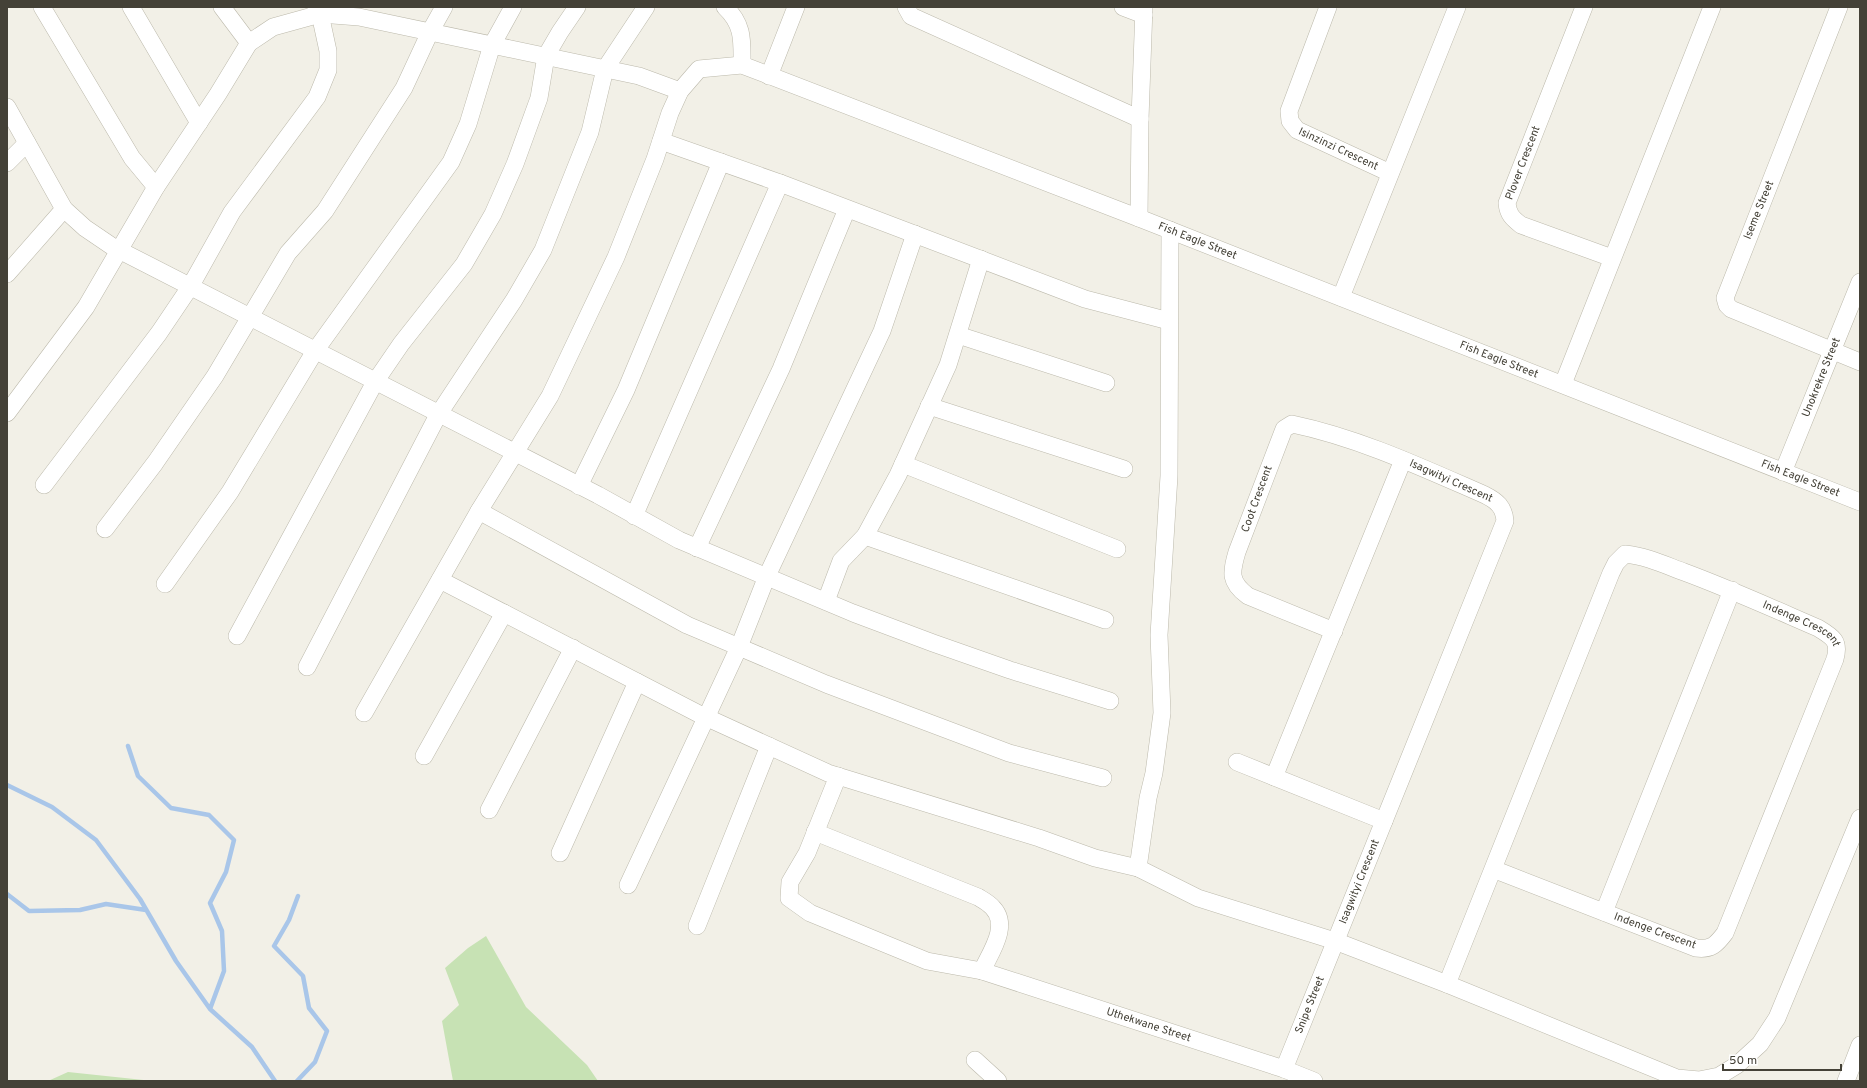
<svg xmlns="http://www.w3.org/2000/svg" width="1867" height="1088" font-family="Overpass,sans-serif">
<rect width="100%" height="100%" fill="#f2f0e7"/>
<path fill="#c7e2b4" d="M 486,936 L 526,1007 L 587,1065 L 598,1081 L 453,1081 L 442,1021 L 459,1005 L 445,968 L 468,948 Z
M 68,1072 L 153,1081 L 48,1081 Z"/>
<g fill="none" stroke-linecap="round" stroke-linejoin="round">
<path stroke="#a9c6e9" stroke-width="4.5" d="M 128,746 L 138,776 L 171,808 L 209,815 L 234,840 L 226,872 L 210,903 L 222,931 L 224,971 L 210,1009
M 7,785 L 52,807 L 96,840 L 140,899 L 176,961 L 210,1009 L 252,1047 L 275,1081
M 7,894 L 29,911 L 80,910 L 106,904 L 146,910
M 297,1081 L 315,1062 L 327,1031 L 309,1008 L 303,976 L 274,946 L 289,920 L 298,896"/>
<g stroke="#bcb9ab" stroke-width="18">
<g id="minor">
<path d="M 42,7 L 132,158 L 156,187"/>
<path d="M 131,7 L 199,123"/>
<path d="M 222,7 L 249,43"/>
<path d="M 725,7 C 744,25 742,41 742,65"/>
<path d="M 906,7 L 911,16 L 1140,119"/>
<path d="M 1123,7 L 1144,15"/>
<path id="s1" d="M 1328,7 L 1289,111 L 1290,121 L 1297,130 L 1390,173"/>
<path d="M 1584,7 L 1507,203 C 1508,214 1512,218 1521,225 L 1612,258"/>
<path d="M 1839,7 L 1725,298 L 1727,305 L 1731,309 L 1860,362"/>
<path d="M 769,76 L 796,7"/>
<path d="M 7,107 L 64,209 L 85,228 L 113,247 L 598,495 L 679,540 L 853,613 L 933,643 L 1010,670 L 1110,701"/>
<path d="M 661,141 L 780,183 L 1085,299 L 1169,321"/>
<path d="M 7,163 L 27,143"/>
<path d="M 1139,218 L 1140,119 L 1144,7"/>
<path d="M 7,274 L 64,209"/>
<path d="M 1341,297 L 1457,7"/>
<path d="M 958,335 L 1106,383"/>
<path d="M 1563,384 L 1712,7"/>
<path d="M 929,406 L 1124,469"/>
<path d="M 7,413 L 86,307 L 156,187 L 218,94 L 249,43 L 273,27 L 320,14 L 359,17 L 639,76 L 680,91"/>
<path d="M 903,464 L 1117,549"/>
<path id="s2" d="M 1783,472 L 1860,282"/>
<path d="M 44,485 L 159,333 L 190,287 L 232,212 L 317,97 L 328,70 L 328,51 L 320,14 L 316,7"/>
<path d="M 579,486 L 626,390 L 721,162"/>
<path d="M 479,511 L 687,625 L 739,647 L 826,684 L 1009,753 L 1103,778"/>
<path d="M 634,516 L 780,183"/>
<path d="M 105,529 L 155,463 L 215,376 L 288,253 L 325,211 L 404,88 L 430,32 L 444,7"/>
<path d="M 865,536 L 1105,620"/>
<path d="M 697,548 L 781,369 L 847,209"/>
<path d="M 440,580 L 699,714 L 828,773 L 1039,838 L 1095,858 L 1138,868 L 1198,898 L 1335,941 L 1447,984 L 1677,1078 L 1699,1080 L 1719,1076 L 1737,1065 L 1760,1044 L 1777,1018 L 1860,818"/>
<path d="M 165,584 L 230,492 L 315,351 L 451,162 L 468,124 L 492,45 L 513,7"/>
<path d="M 826,601 L 841,561 L 865,536 L 898,475 L 948,365 L 981,259"/>
<path d="M 237,636 L 375,382 L 401,344 L 464,264 L 493,214 L 515,164 L 539,98 L 546,56 L 560,32 L 577,7"/>
<path d="M 307,667 L 438,415 L 514,300 L 543,250 L 590,132 L 605,69 L 646,7"/>
<path id="s3" d="M 364,713 L 479,511 L 550,396 L 616,257 L 655,159 L 670,113 L 680,91 L 699,69 L 742,65 L 1139,218 L 1860,502"/>
<path d="M 424,756 L 504,613"/>
<path d="M 1237,762 L 1384,821"/>
<path id="s4" d="M 838,776 L 807,853 L 790,882 L 789,898 L 810,913 L 927,961 L 982,971 L 1284,1069 L 1314,1081"/>
<path d="M 1274,777 L 1403,460"/>
<path d="M 489,810 L 573,648"/>
<path d="M 815,832 L 978,897 C 983,900 989,903 993,908 C 1010,926 990,953 982,971"/>
<path d="M 560,853 L 637,682"/>
<path d="M 1138,868 L 1148,798 L 1154,773 L 1162,713 L 1159,635 L 1169,476 L 1170,230"/>
<path d="M 628,885 L 739,647 L 767,576 L 882,331 L 915,234"/>
<path d="M 1604,912 L 1732,590"/>
<path d="M 697,926 L 769,746"/>
<path id="s5" d="M 1447,984 L 1611,573 L 1616,563 L 1625,554 C 1646,556 1665,565 1684,572 C 1730,589 1774,609 1818,628 C 1833,637 1840,641 1835,659 L 1725,933 C 1716,945 1711,950 1696,948 L 1493,869"/>
<path d="M 975,1060 L 998,1081"/>
<path id="s6" d="M 1284,1069 L 1505,521 C 1504,507 1497,501 1485,495 C 1423,468 1359,438 1292,424 L 1284,429 L 1279,442 L 1237,552 C 1231,572 1229,582 1248,596 L 1334,631"/>
<path d="M 1846,1081 L 1860,1045"/>
</g>
</g>
<use href="#minor" stroke="#fff" stroke-width="17"/>
</g>
<g text-anchor="middle" dominant-baseline="central" stroke-width="3" stroke-linejoin="round" paint-order="stroke">
<g font-size="11" fill="#444137" stroke="#fff">
<text stroke="none"><textPath href="#s1" startOffset="178">Isinzinzi Crescent</textPath></text>
<text transform="translate(1523 163) rotate(-69)">Plover Crescent</text>
<text transform="translate(1759 210) rotate(-68)">Iseme Street</text>
<text stroke="none"><textPath href="#s3" startOffset="1260">Fish Eagle Street</textPath></text>
<text stroke="none"><textPath href="#s3" startOffset="1584">Fish Eagle Street</textPath></text>
<text stroke="none"><textPath href="#s2" startOffset="102">Unokrekre Street</textPath></text>
<text stroke="none"><textPath href="#s3" startOffset="1908">Fish Eagle Street</textPath></text>
<text transform="translate(1451 481) rotate(24)">Isagwityi Crescent</text>
<text transform="translate(1257 499) rotate(-70)">Coot Crescent</text>
<text stroke="none"><textPath href="#s5" startOffset="657">Indenge Crescent</textPath></text>
<text stroke="none"><textPath href="#s6" startOffset="202">Isagwityi Crescent</textPath></text>
<text transform="translate(1655 931) rotate(20)">Indenge Crescent</text>
<text stroke="none"><textPath href="#s6" startOffset="69">Snipe Street</textPath></text>
<text stroke="none"><textPath href="#s4" startOffset="516">Uthekwane Street</textPath></text>
</g>
</g>
<rect width="1867" height="1088" fill="none" stroke="#444137" stroke-width="16"/>
<path d="M1723 1064v6h118v-6" fill="none" stroke="#444137" stroke-width="2"/>
<text x="1729" y="1064" font-size="12" fill="#444137" stroke="#ffffff" stroke-width="3" paint-order="stroke">50 m</text>
</svg>
